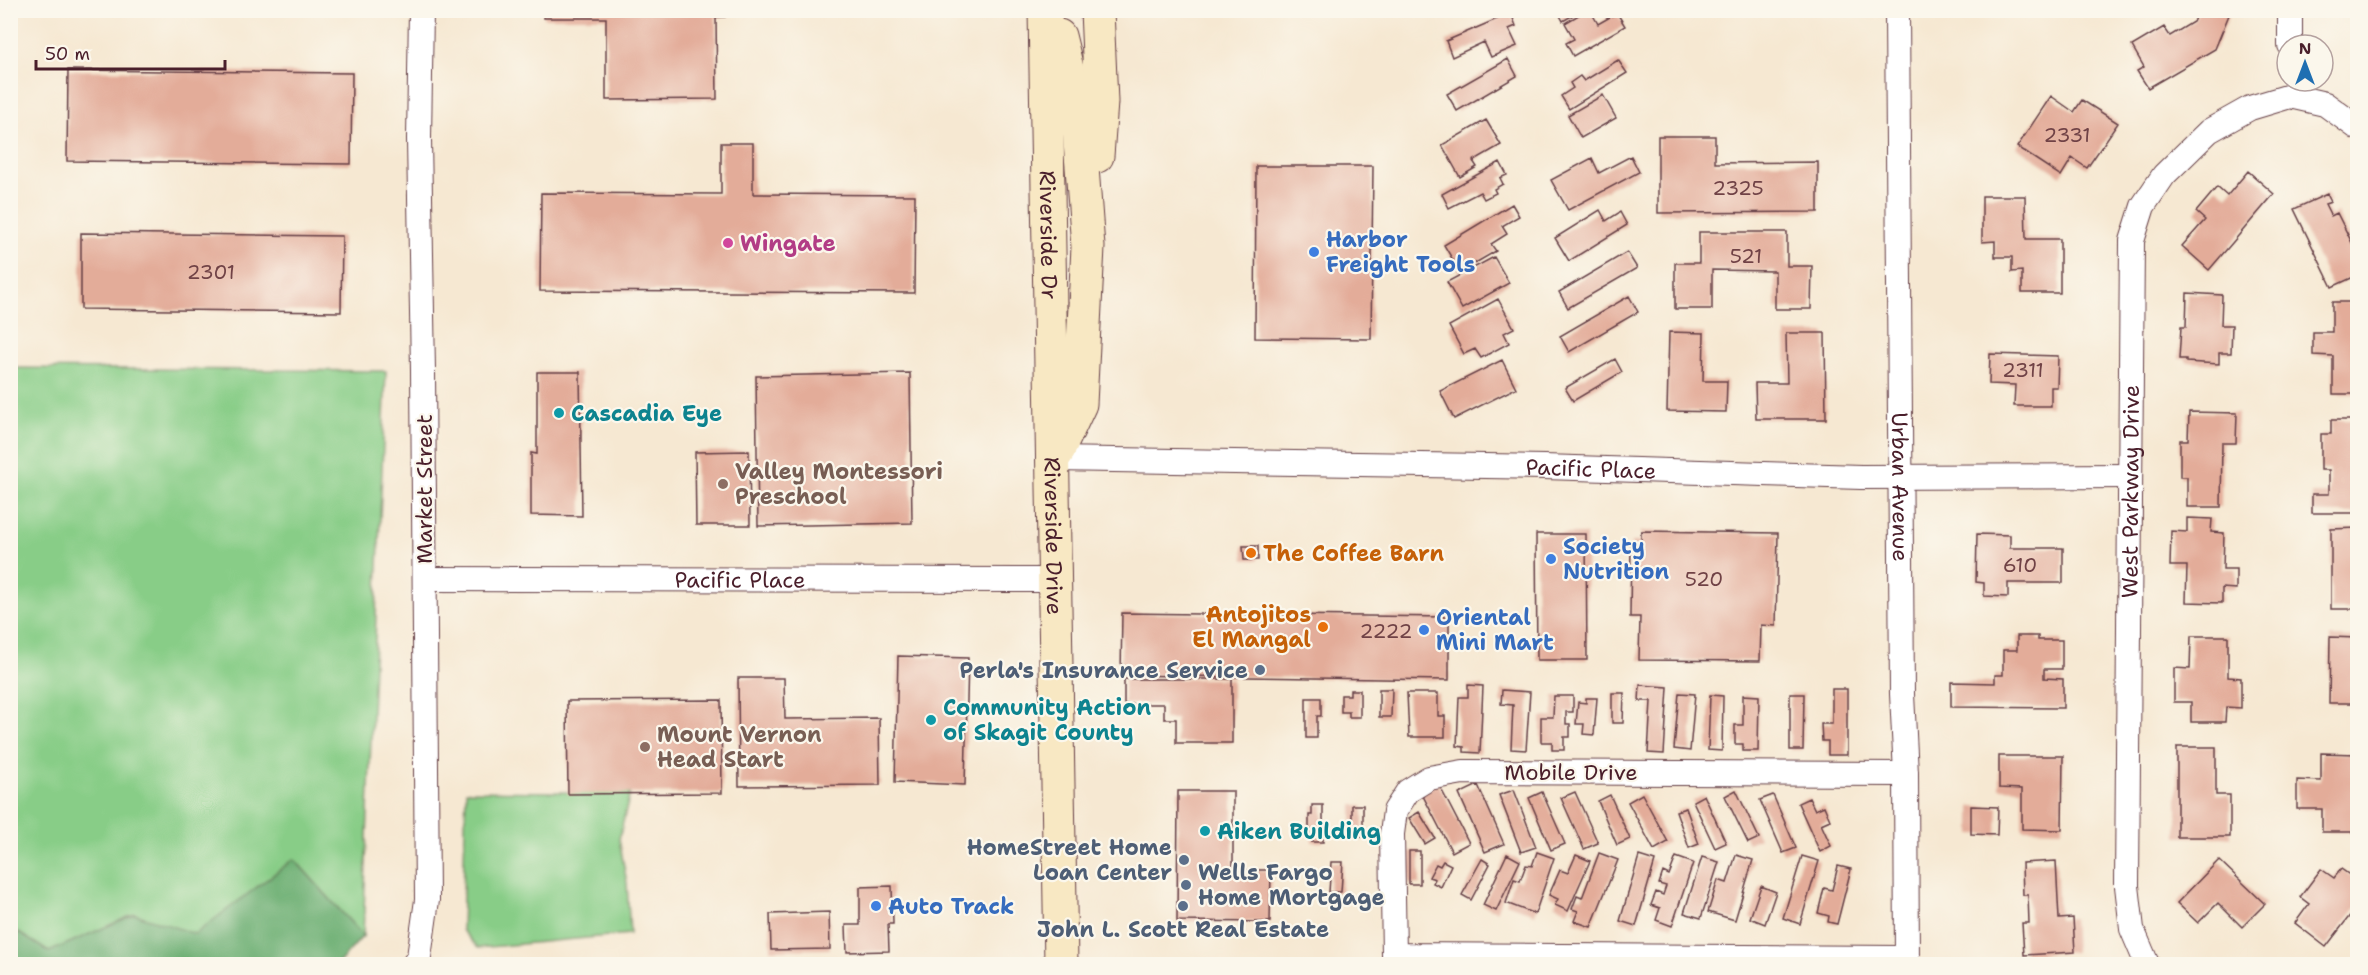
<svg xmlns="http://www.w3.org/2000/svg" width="2368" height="975" font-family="'Shantell Sans',sans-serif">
<rect width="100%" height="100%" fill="#fbf7ec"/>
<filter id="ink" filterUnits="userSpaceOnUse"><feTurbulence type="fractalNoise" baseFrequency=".0167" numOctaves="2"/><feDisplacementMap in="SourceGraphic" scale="12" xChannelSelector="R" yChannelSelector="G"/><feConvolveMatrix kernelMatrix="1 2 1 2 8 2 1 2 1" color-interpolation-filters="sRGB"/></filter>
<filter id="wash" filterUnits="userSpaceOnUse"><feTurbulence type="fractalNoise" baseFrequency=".008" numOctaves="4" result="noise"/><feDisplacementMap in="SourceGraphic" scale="24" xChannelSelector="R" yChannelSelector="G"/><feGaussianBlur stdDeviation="1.35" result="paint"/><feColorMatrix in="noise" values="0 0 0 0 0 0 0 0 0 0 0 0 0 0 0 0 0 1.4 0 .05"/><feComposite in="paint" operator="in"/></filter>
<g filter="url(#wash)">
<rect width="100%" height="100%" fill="#f6e8d2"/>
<path fill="#88cd87" stroke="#697659" stroke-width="1.5" d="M 10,368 L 386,371 L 363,936 L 294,859 L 195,935 L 135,914 L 49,952 L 11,928 Z
M 466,791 L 630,793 L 619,839 L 627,883 L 630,934 L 478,948 L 462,930 Z"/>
<path fill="#6eb074" stroke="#5c6850" stroke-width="1.5" d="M 294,859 L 363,936 L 338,964 L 11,964 L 11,928 L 49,952 L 135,914 L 195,934 Z"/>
<g id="blocks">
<path fill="#e3ac99" d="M 543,10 L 725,10 L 725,17 L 716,17 L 717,99 L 606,100 L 606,18 L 544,18 Z
M 1557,10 L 1582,10 L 1563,21 Z
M 1587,10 L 1590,10 L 1598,24 L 1617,13 L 1625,26 L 1573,56 L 1566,43 L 1574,39 L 1565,23 Z
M 2199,10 L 2231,10 L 2215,49 L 2148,88 L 2137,71 L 2144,67 L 2132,46 L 2164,27 L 2170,36 L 2193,22 Z
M 1511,13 L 1516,26 L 1509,29 L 1517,46 L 1491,57 L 1484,42 L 1452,57 L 1446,41 Z
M 1508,59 L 1517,76 L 1457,111 L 1447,94 Z
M 1618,60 L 1627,73 L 1569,109 L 1561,96 L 1573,88 L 1570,83 L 1580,76 L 1584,81 Z
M 68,70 L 352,73 L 351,164 L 67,161 Z
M 1603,95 L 1616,118 L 1581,138 L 1568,115 Z
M 2051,96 L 2074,112 L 2082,100 L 2118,123 L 2087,168 L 2072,158 L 2061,176 L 2017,147 Z
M 1486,120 L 1501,145 L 1473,161 L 1477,167 L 1460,177 L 1442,145 Z
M 1658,136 L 1715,136 L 1715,163 L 1818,162 L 1818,212 L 1658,213 Z
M 721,143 L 753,143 L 753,194 L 915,195 L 914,293 L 540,291 L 541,193 L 721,194 Z
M 1631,156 L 1639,172 L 1568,210 L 1551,180 L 1592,158 L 1599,173 Z
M 1500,162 L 1507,175 L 1500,178 L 1503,184 L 1494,189 L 1496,193 L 1484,199 L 1480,192 L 1449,208 L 1442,194 Z
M 1256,166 L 1373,166 L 1371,339 L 1255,338 Z
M 2248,171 L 2274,194 L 2209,270 L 2182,246 L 2205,220 L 2196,212 L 2217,187 L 2227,196 Z
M 2327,194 L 2331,202 L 2325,204 L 2331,216 L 2337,213 L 2358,255 L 2358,275 L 2332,287 L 2294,209 Z
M 1982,196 L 2025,196 L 2026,239 L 2060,239 L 2060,293 L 2022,293 L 2022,271 L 2012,272 L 2012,257 L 1995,257 L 1995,241 L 1982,242 Z
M 1512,204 L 1519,216 L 1502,226 L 1507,234 L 1491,244 L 1496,251 L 1460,272 L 1444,245 Z
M 1600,210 L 1606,221 L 1620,212 L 1627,225 L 1569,261 L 1555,238 Z
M 1699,232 L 1787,232 L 1787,266 L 1812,266 L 1811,309 L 1775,309 L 1775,271 L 1712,270 L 1712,309 L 1675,309 L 1675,263 L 1699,263 Z
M 81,233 L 342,236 L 341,312 L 81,309 Z
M 1627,252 L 1637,268 L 1568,308 L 1559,292 Z
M 1494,257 L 1509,283 L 1462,309 L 1447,282 Z
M 2187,293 L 2222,295 L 2221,325 L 2232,325 L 2231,353 L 2219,353 L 2219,364 L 2186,362 L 2186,359 L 2179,359 L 2181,327 L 2186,327 Z
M 1629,296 L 1638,312 L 1569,352 L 1560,336 Z
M 1498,299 L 1514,328 L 1504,333 L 1509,343 L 1481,358 L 1475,349 L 1464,354 L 1449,326 Z
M 2332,302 L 2358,302 L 2358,394 L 2333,394 L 2333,356 L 2313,355 L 2313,332 L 2332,332 Z
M 1669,332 L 1704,333 L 1703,381 L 1727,381 L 1726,412 L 1667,411 Z
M 1786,333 L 1825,333 L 1826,419 L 1756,419 L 1755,383 L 1787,383 Z
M 1990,354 L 2058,356 L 2057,387 L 2051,387 L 2051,406 L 2014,406 L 2015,385 L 1989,384 Z
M 1615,359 L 1622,372 L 1573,401 L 1565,388 Z
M 1502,360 L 1516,388 L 1454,419 L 1440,391 Z
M 537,372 L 580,372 L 582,516 L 531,515 L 531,453 L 537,454 Z
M 910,373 L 912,523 L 758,526 L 756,376 Z
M 2189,412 L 2237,413 L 2236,443 L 2222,443 L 2221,507 L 2187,507 L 2187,477 L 2180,477 L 2180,440 L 2188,440 Z
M 2331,420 L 2358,420 L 2358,513 L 2312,513 L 2312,494 L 2329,494 L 2329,470 L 2321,470 L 2321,434 L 2331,434 Z
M 749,451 L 750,525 L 696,525 L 695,452 Z
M 2187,518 L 2212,519 L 2211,532 L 2224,533 L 2223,569 L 2236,569 L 2236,589 L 2222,588 L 2222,603 L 2186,602 L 2187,566 L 2170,566 L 2171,531 L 2187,532 Z
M 2358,528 L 2358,609 L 2331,609 L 2331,529 Z
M 1641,531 L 1778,533 L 1776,626 L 1761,625 L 1760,661 L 1639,660 L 1640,617 L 1630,617 L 1631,542 L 1641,542 Z
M 1536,534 L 1586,534 L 1587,660 L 1537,660 Z
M 1977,534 L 2010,535 L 2010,548 L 2063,548 L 2063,583 L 2008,583 L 2008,597 L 1984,596 L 1984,583 L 1976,582 Z
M 1243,546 L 1258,546 L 1258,560 L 1244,560 Z
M 1122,613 L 1449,617 L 1449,680 L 1121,675 Z
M 2017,636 L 2038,636 L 2038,640 L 2062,640 L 2062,669 L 2044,669 L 2044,678 L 2063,679 L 2063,708 L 1951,707 L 1951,682 L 1995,683 L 1995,675 L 2003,675 L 2003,650 L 2017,650 Z
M 2191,636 L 2228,636 L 2228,677 L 2241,678 L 2241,708 L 2226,707 L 2225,722 L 2191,722 L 2191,702 L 2174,702 L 2174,668 L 2190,669 Z
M 2330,637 L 2358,638 L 2358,703 L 2329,703 Z
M 898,656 L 968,658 L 965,785 L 895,782 Z
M 738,678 L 784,678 L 785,719 L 879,718 L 880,785 L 739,786 Z
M 1124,679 L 1232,679 L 1232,743 L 1176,743 L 1176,719 L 1164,719 L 1164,704 L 1124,704 Z
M 1468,685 L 1483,686 L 1480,753 L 1464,752 L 1464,747 L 1457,746 L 1459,697 L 1468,697 Z
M 1640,685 L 1668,687 L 1664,754 L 1648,753 L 1651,701 L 1639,701 Z
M 1379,689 L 1392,689 L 1391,717 L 1379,717 Z
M 1832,689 L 1847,689 L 1847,755 L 1828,755 L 1828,741 L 1822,741 L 1821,724 L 1832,724 Z
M 1350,690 L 1360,690 L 1360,717 L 1349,717 L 1349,712 L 1341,712 L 1341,695 L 1350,695 Z
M 1502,690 L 1530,692 L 1526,750 L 1511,749 L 1513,705 L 1501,704 Z
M 1407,693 L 1438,693 L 1438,716 L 1445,716 L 1445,737 L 1409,737 Z
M 1612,693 L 1624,693 L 1623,723 L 1612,723 Z
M 1679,693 L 1695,694 L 1690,751 L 1674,749 Z
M 1790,694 L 1804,694 L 1803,750 L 1790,750 Z
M 1710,695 L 1723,696 L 1722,751 L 1708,750 Z
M 1743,695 L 1759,696 L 1758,751 L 1743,751 L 1743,744 L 1735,744 L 1735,725 L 1743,725 Z
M 1554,696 L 1573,696 L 1573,712 L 1566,712 L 1566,724 L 1570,724 L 1570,737 L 1564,737 L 1564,750 L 1552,750 L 1552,742 L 1541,742 L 1541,717 L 1553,717 Z
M 1306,698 L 1321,698 L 1321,716 L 1317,716 L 1317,738 L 1306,738 Z
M 1586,698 L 1597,698 L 1594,735 L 1583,734 L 1584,724 L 1576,724 L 1578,702 L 1586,703 Z
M 721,700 L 722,793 L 568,794 L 567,701 Z
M 2177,747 L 2216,747 L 2216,795 L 2230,795 L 2230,837 L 2177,837 Z
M 2321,753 L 2358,754 L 2356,832 L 2322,832 L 2322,809 L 2297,809 L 2297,780 L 2321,781 Z
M 1999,756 L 2063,756 L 2062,830 L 2022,829 L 2022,789 L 1999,788 Z
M 1438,783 L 1469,843 L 1452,852 L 1421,792 Z
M 1478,785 L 1504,844 L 1485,852 L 1459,794 Z
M 1514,790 L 1536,847 L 1521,852 L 1499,795 Z
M 1736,790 L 1759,838 L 1748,843 L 1725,796 Z
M 1178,791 L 1233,791 L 1233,870 L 1271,870 L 1270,922 L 1177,921 Z
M 1542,792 L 1565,844 L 1551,850 L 1529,798 Z
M 1575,792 L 1598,843 L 1584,849 L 1561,798 Z
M 1642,794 L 1668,842 L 1654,850 L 1628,802 Z
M 1610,795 L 1630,839 L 1617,845 L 1598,801 Z
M 1704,795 L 1726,843 L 1715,848 L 1693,801 Z
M 1773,795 L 1796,848 L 1783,853 L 1760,800 Z
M 1809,798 L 1815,810 L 1824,806 L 1830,820 L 1821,824 L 1831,846 L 1820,852 L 1798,803 Z
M 1312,805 L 1323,805 L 1323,842 L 1312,842 L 1312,830 L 1309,830 L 1309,815 L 1312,815 Z
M 1352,805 L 1363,805 L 1363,837 L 1352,837 Z
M 1971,806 L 1998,807 L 1997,835 L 1971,834 Z
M 1686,808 L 1699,844 L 1689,848 L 1676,811 Z
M 1419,812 L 1435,838 L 1425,844 L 1409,818 Z
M 1409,851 L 1420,851 L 1420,884 L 1409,884 Z
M 1537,852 L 1554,858 L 1535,914 L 1506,903 L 1514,879 L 1520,881 L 1526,865 L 1532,866 Z
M 1599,853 L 1618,860 L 1591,927 L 1574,921 L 1578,911 L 1572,909 L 1577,896 L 1582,898 Z
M 1507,854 L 1520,861 L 1496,911 L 1483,905 Z
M 1576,855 L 1590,861 L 1568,911 L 1555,905 L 1558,899 L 1549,895 L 1560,870 L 1568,873 Z
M 1736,855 L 1753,860 L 1735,920 L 1708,912 L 1718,880 L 1727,883 Z
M 1639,856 L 1655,861 L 1636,926 L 1620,921 Z
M 1802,856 L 1819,861 L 1800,924 L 1783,918 Z
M 1676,857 L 1693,863 L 1672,926 L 1656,920 L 1660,908 L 1651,905 L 1656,892 L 1663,895 L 1666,886 L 1659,884 L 1663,872 L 1669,875 Z
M 1702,857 L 1719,862 L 1701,918 L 1684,913 Z
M 1482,859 L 1490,864 L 1471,900 L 1462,895 Z
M 2219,860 L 2265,904 L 2242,927 L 2218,903 L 2198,923 L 2177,903 Z
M 1443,861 L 1451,865 L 1441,887 L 1433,883 L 1435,879 L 1429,877 L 1436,864 L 1440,866 Z
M 2056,861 L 2059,919 L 2073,918 L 2075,952 L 2024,955 L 2022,923 L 2029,923 L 2028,895 L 2023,895 L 2022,863 Z
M 1331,862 L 1343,862 L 1341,892 L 1329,892 Z
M 1838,866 L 1851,869 L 1837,924 L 1828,922 L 1829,916 L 1818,913 L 1824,888 L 1832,890 Z
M 2321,869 L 2334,878 L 2341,869 L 2358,881 L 2358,905 L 2326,947 L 2295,923 L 2309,904 L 2300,897 Z
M 892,886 L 893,924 L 888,924 L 889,951 L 847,952 L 846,925 L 860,925 L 860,887 Z
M 1761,886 L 1776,892 L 1765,924 L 1750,918 Z
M 829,912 L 830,949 L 771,950 L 770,914 Z"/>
</g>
</g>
<g filter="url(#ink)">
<use href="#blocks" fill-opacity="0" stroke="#643d44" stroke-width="1.5"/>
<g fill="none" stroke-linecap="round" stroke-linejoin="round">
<g stroke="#643d44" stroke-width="26">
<g id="street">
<path id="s1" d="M 1897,10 L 1902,694 L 1906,774 L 1907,964"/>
<path d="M 2290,45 L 2290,10"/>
<path id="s2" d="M 1054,459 L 1544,467 L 1861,477 L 2129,476"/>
<path id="s3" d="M 425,579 L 1056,580"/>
<path d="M 1906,774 L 1463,772 L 1429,778 L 1408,791 L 1395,811 L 1392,834 L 1394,955 L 1907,958"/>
<path d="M 414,964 L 419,957 L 427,900 L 423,371 L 419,139 L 421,10"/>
<path id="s4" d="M 2147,964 L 2132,929 L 2127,886 L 2132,241 L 2143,206 L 2164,175 L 2209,131 L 2250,108 L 2290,96 L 2325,104 L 2358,128"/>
</g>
</g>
<g stroke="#643d44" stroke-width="35">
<g id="secondary">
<path id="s5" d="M 1045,10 L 1061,964"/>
<path d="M 1097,156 L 1101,102 L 1097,10"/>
<path d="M 1057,453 L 1080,404 L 1088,247 L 1078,114 L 1059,36"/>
</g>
</g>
<use href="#street" stroke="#fff" stroke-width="24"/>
<use href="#secondary" stroke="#f8e8c3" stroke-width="33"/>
</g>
</g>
<circle fill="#d1479c" stroke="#fbf7ec" stroke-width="2" cx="728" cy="243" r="6"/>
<g fill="#3f7fe0" stroke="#fbf7ec" stroke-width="2">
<circle cx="1314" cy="252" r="6"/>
<circle cx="1551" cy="559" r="6"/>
<circle cx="1424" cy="630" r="6"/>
<circle cx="876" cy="906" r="6"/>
</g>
<g fill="#0f9aa8" stroke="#fbf7ec" stroke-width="2">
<circle cx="559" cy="413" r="6"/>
<circle cx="931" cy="720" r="6"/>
<circle cx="1205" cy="831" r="6"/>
</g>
<g fill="#8d6e63" stroke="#fbf7ec" stroke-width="2">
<circle cx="723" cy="484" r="6"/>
<circle cx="645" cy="747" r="6"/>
</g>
<g fill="#e8710a" stroke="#fbf7ec" stroke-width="2">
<circle cx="1251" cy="553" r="6"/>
<circle cx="1323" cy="627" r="6"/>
</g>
<g fill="#5c6f8a" stroke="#fbf7ec" stroke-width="2">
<circle cx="1260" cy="670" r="6"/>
<circle cx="1184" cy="860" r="6"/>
<circle cx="1186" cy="885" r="6"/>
<circle cx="1183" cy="906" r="6"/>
</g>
<g text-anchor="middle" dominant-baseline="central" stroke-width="4.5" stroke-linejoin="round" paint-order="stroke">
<g font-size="20" fill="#704246">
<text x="2067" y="135">2331</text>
<text x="1738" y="188">2325</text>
<text x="1746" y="256">521</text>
<text x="211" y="272">2301</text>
<text x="2023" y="370">2311</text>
<text x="2020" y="565">610</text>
<text x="1704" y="579">520</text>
<text x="1386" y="631">2222</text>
</g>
<g font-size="22" fill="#4a1f2b" stroke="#fbf7ec">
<text stroke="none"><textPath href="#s5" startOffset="225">Riverside Dr</textPath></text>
<text stroke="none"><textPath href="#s2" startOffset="537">Pacific Place</textPath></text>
<text stroke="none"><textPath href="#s1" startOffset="477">Urban Avenue</textPath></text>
<text transform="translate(424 489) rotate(-90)">Market Street</text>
<text stroke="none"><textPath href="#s4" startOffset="476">West Parkway Drive</textPath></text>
<text stroke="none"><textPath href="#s5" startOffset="526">Riverside Drive</textPath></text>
<text stroke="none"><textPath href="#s3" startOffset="315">Pacific Place</textPath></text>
<text x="1571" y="772">Mobile Drive</text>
</g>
<g font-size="22" font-weight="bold" fill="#366cbe" stroke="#fbf7ec" text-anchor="start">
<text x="1326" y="239">Harbor<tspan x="1326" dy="25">Freight Tools</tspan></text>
<text x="1563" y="546">Society<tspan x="1563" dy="25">Nutrition</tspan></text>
<text x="1436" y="617">Oriental<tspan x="1436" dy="25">Mini Mart</tspan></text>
<text x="888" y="906">Auto Track</text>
</g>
<g font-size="22" font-weight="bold" fill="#b23c85" stroke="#fbf7ec" text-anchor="start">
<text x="740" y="243">Wingate</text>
</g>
<g font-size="22" font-weight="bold" fill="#0d838f" stroke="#fbf7ec" text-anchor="start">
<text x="571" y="413">Cascadia Eye</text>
<text x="943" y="707">Community Action<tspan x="943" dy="25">of Skagit County</tspan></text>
<text x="1217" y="831">Aiken Building</text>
</g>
<g font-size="22" font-weight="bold" fill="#785e54" stroke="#fbf7ec" text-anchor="start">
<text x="735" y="471">Valley Montessori<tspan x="735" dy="25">Preschool</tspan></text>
<text x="657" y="734">Mount Vernon<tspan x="657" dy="25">Head Start</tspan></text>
</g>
<g font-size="22" font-weight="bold" fill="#c56008" stroke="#fbf7ec" text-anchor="start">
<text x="1263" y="553">The Coffee Barn</text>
<text x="1311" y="614" text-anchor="end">Antojitos<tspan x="1311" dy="25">El Mangal</tspan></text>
</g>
<g font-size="22" font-weight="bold" fill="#4e5e75" stroke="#fbf7ec" text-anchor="end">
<text x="1248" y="670">Perla's Insurance Service</text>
<text x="1172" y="847">HomeStreet Home<tspan x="1172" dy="25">Loan Center</tspan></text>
<text x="1198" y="872" text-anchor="start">Wells Fargo<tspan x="1198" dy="25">Home Mortgage</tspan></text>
<text x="1183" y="929" text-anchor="middle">John L. Scott Real Estate</text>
</g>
</g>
<rect width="2368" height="975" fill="none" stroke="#fbf7ec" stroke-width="36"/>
<g transform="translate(2305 63)"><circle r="28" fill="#fbf7ec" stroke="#b4a19f" stroke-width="1.5"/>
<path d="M0-4.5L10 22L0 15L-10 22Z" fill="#1f6fb2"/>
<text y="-9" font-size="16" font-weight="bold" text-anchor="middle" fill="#4a1f2b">N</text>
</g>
<path d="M36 60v9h189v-9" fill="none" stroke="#4a1f2b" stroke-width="3"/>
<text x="45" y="60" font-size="18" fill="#4a1f2b" stroke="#fbf7ec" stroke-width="4.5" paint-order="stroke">50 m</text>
</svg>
